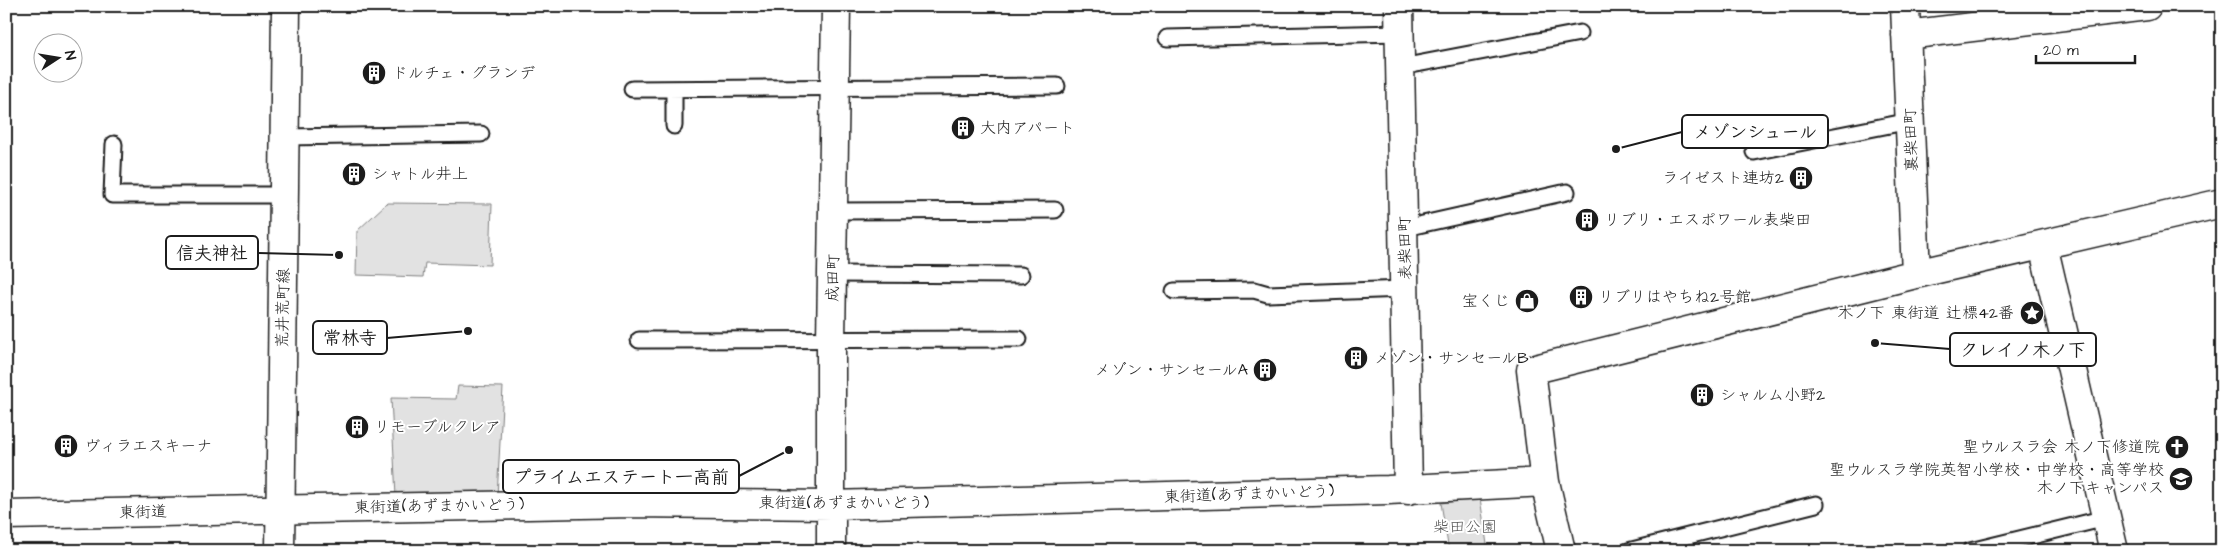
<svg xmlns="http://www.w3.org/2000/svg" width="2228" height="557" font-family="'Architects Daughter','Klee One',sans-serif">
<rect width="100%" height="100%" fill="#fff"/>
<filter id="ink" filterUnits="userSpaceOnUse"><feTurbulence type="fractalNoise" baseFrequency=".02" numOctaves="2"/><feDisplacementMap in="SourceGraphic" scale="10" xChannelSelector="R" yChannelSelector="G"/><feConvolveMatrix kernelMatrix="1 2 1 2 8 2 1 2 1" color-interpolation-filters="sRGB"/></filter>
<g filter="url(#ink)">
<path fill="#e2e2e2" stroke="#7f7f7f" d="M 387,203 L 492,204 L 490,265 L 425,263 L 423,277 L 356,275 L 357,231 Z
M 458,386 L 503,387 L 497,497 L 396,497 L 391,398 L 456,399 Z
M 1480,498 L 1488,551 L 1449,551 L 1441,503 Z"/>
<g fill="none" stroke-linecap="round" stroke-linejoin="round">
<g stroke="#1c1c1c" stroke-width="19">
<path id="service" d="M 1167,38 L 1400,33
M 1401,67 L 1580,33
M 632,89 L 1057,86
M 674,89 L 674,126
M 285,137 L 481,134
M 114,144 L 112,195 L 284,195
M 1754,152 L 1910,121
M 834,211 L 1055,210
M 1405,228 L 1567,192
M 833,274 L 1021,275
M 1174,291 L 1254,290 L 1268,294 L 1405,289
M 639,340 L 1019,339
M 1628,551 L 1816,504
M 1970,551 L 2106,518"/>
</g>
<g stroke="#1c1c1c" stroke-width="31">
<path id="minor" d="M 1399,6 L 1408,490
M 1905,6 L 1916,274
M 1906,35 L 2147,6
M 6,515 L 633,503 L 832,505 L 1388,490 L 1545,482
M 831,551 L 831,340 L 836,6
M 1561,551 L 1545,482 L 1531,370 L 1916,274 L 2222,203"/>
</g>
<g stroke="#1c1c1c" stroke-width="31">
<path id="tertiary" d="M 2043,245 L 2114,551"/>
</g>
<g stroke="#1c1c1c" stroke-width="31">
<path id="secondary" d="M 280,551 L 286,6"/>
</g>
<use href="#service" stroke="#fff" stroke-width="15"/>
<use href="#minor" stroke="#fff" stroke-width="28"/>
<use href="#tertiary" stroke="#fff" stroke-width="28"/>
<use href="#secondary" stroke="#fff" stroke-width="28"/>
</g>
</g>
<defs>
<g id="building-disc" transform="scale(1.25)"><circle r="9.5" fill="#1c1c1c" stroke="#fff"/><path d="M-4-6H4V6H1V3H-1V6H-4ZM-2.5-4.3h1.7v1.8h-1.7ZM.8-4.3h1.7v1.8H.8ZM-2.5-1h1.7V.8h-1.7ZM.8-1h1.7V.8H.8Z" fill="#fff"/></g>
<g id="shop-disc" transform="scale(1.25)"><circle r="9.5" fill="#1c1c1c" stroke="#fff"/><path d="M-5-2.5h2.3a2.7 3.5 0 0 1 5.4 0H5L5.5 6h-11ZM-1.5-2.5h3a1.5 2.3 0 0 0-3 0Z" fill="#fff"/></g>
<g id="sight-disc" transform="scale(1.25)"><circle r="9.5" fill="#1c1c1c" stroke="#fff"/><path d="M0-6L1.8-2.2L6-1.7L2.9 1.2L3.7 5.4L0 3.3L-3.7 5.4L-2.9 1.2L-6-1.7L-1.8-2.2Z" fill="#fff"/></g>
<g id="church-disc" transform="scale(1.25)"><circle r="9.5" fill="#1c1c1c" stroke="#fff"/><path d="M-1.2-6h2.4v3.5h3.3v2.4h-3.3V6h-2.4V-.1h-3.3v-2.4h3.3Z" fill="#fff"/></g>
<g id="school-disc" transform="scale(1.25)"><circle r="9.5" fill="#1c1c1c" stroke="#fff"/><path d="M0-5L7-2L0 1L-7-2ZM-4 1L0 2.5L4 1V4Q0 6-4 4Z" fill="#fff"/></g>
</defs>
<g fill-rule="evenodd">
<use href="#building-disc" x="374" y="73"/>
<use href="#building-disc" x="963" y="128"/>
<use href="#building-disc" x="354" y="174"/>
<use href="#building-disc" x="1801" y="178"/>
<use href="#building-disc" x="1587" y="220"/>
<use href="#building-disc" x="1581" y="297"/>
<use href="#shop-disc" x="1527" y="301"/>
<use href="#sight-disc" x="2032" y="313"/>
<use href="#building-disc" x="1356" y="358"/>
<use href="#building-disc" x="1265" y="370"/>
<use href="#building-disc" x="1702" y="395"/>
<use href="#building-disc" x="357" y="427"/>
<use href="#building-disc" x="66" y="446"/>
<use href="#church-disc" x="2177" y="447"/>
<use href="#school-disc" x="2181" y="479"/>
</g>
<g text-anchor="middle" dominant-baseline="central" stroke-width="4" stroke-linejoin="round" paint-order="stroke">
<g font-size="16" fill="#1c1c1c" stroke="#fff" text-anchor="start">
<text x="392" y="73">ドルチェ・グランデ</text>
<text x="980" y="128">大内アパート</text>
<text x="372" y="174">シャトル井上</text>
<text x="1784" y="178" text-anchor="end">ライゼスト連坊2</text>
<text x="1604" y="220">リブリ・エスポワール表柴田</text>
<text x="1598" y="297">リブリはやちね2号館</text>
<text x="1510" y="301" text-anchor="end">宝くじ</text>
<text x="2014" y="313" text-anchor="end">木ノ下 東街道 辻標42番</text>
<text x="1374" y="358">メゾン・サンセールB</text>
<text x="1248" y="370" text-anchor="end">メゾン・サンセールA</text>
<text x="1720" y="395">シャルム小野2</text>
<text x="374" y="427">リモーブルクレア</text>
<text x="84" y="446">ヴィラエスキーナ</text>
<text x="2160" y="447" text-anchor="end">聖ウルスラ会 木ノ下修道院</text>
<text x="2164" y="470" text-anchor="end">聖ウルスラ学院英智小学校・中学校・高等学校<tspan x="2164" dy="18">木ノ下キャンパス</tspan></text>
</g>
<g font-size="16" fill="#1c1c1c" stroke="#fff">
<text transform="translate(1911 140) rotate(-92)">裏柴田町</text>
<text transform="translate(1405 248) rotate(-91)">表柴田町</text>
<text transform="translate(833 278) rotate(-89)">成田町</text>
<text transform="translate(283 308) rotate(-89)">荒井荒町線</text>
<text transform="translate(1249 494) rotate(-2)">東街道(あずまかいどう)</text>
<text x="844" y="503">東街道(あずまかいどう)</text>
<text transform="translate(439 506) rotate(-1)">東街道(あずまかいどう)</text>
<text transform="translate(143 512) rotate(-1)">東街道</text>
</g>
<g font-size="16" fill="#575757" stroke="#fff">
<text x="1465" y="527">柴田公園</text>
</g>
</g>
<path fill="none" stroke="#1c1c1c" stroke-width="2" d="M1616 149L1682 132M339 255L258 253M468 331L387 338M1875 343L1950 349M789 450L739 476"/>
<g fill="#1c1c1c" stroke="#fff" stroke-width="2">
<circle cx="1616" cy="149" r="5"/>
<circle cx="339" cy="255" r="5"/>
<circle cx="468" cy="331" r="5"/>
<circle cx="1875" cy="343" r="5"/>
<circle cx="789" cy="450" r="5"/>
</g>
<g fill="#fff" stroke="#1c1c1c" stroke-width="2">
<rect x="1682" y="115" width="146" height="33" rx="5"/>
<rect x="166" y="236" width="92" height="33" rx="5"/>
<rect x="313" y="321" width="74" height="33" rx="5"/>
<rect x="1950" y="333" width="146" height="33" rx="5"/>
<rect x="503" y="460" width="236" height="33" rx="5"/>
</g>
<g font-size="18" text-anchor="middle" font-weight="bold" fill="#1c1c1c">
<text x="1755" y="138">メゾンシュール</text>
<text x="212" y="259">信夫神社</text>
<text x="350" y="344">常林寺</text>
<text x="2023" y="356">クレイノ木ノ下</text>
<text x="621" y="483">プライムエステート一高前</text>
</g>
<rect width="2228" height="557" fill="none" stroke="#fff" stroke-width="25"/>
<rect x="12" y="12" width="2203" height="532" fill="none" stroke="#1c1c1c" stroke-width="2" filter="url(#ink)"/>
<g transform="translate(58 58) rotate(78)"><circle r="24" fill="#ffffff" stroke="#a4a4a4"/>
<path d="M0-4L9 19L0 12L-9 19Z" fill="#1c1c1c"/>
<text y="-8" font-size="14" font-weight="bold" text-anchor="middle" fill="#1c1c1c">N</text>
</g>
<path d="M2036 55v8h99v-8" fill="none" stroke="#1c1c1c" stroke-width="2.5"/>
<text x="2043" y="55" font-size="15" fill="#1c1c1c" stroke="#ffffff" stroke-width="4" paint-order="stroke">20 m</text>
</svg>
